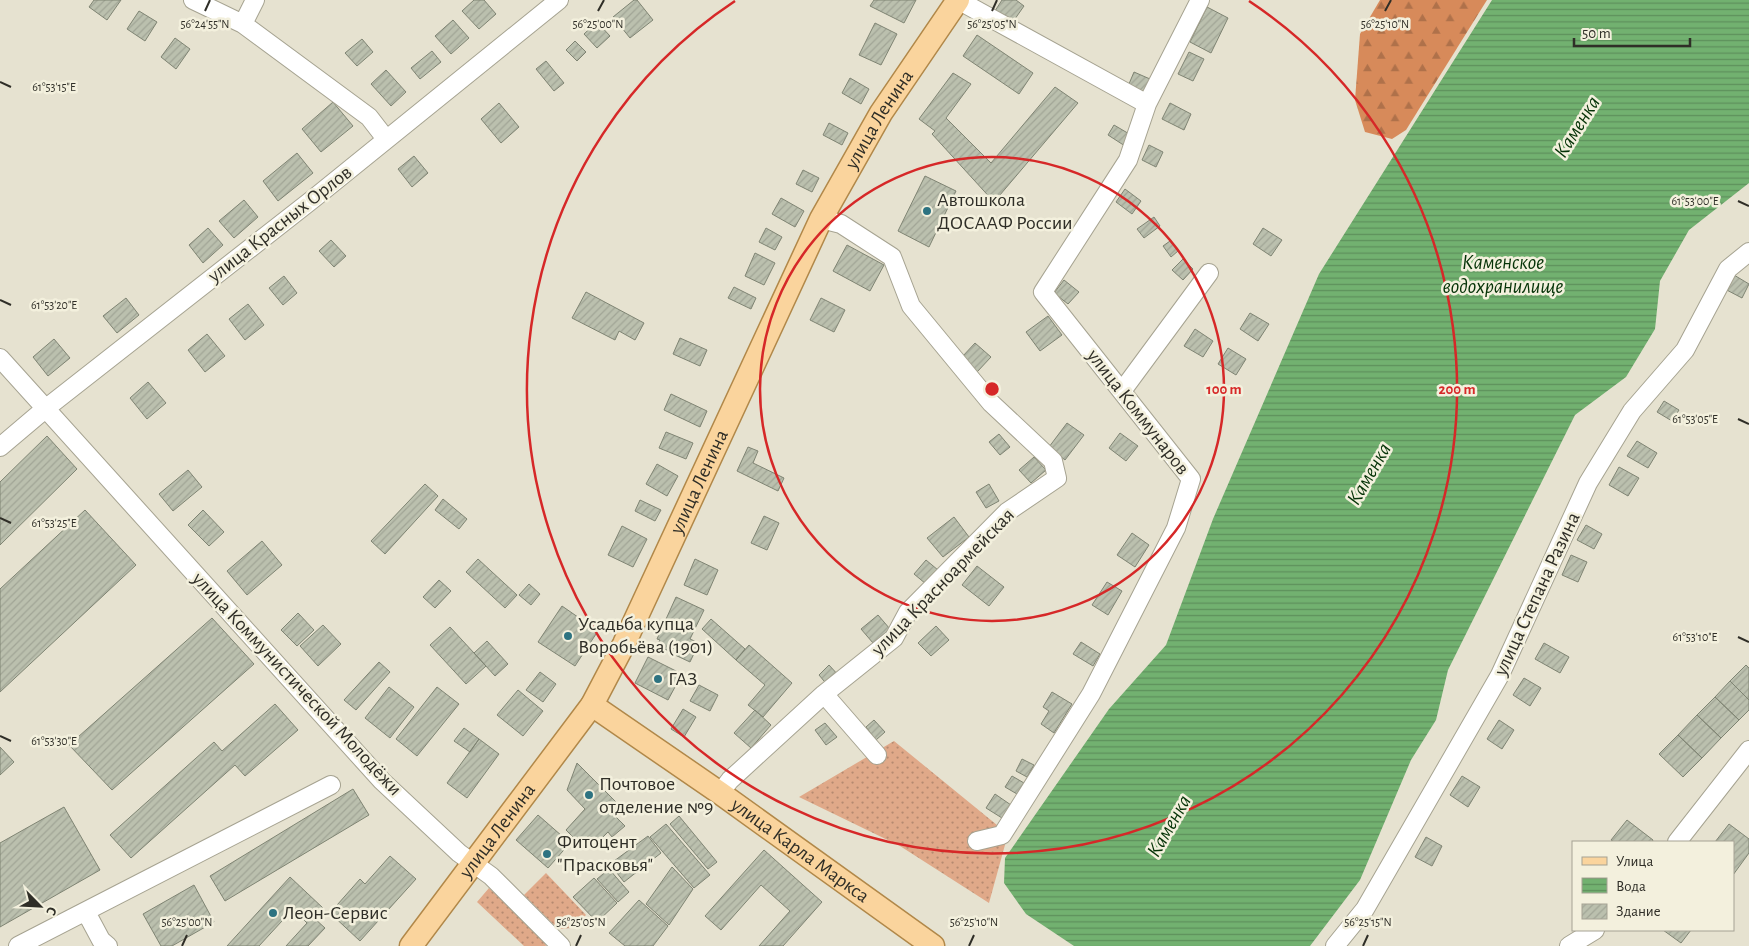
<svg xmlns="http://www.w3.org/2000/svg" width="1749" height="946" font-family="'Alegreya Sans',sans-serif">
<defs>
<pattern id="grass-dots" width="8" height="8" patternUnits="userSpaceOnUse" patternTransform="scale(1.25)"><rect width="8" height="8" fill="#e0a989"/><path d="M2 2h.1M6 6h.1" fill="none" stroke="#b68a70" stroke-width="1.8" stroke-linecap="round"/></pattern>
<pattern id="forest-firs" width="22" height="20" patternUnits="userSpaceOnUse" patternTransform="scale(1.25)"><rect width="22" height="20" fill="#d78a5a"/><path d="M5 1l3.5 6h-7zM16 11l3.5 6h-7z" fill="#af714a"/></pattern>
<pattern id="water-rules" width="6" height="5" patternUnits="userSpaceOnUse" patternTransform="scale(1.25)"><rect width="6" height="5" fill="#72b170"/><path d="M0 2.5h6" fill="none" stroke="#5e905c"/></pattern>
<pattern id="building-hatch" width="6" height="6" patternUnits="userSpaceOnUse" patternTransform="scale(1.25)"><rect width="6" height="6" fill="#bbc0ae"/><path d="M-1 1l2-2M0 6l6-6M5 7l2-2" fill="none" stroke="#a1a596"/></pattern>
</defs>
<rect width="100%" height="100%" fill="#e6e2d0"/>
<path fill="url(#grass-dots)" d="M 894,741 L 1008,834 L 989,903 L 900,846 L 799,797 Z
M 546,873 L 586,915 L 572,928 L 558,929 L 524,895 Z
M 489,888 L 543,938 L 546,946 L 524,946 L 477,902 Z"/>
<path fill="url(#forest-firs)" d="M 1380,0 L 1487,0 L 1406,130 L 1392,139 L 1365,132 L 1355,100 L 1360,34 Z"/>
<path fill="url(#water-rules)" d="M 1492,0 L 1749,0 L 1749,183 L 1689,230 L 1660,281 L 1655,329 L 1626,377 L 1575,415 L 1448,670 L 1436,720 L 1411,760 L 1360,880 L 1310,946 L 1074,946 L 1026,914 L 1004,883 L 1005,858 L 1109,709 L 1166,645 L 1213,519 L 1319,274 Z"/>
<path fill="url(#building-hatch)" stroke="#7f8473" d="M 94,0 L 121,0 L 107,20 L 89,7 Z
M 474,0 L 484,0 L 496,14 L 479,29 L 462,11 Z
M 634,0 L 637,0 L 653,20 L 630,38 L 613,17 Z
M 874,0 L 916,0 L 904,23 L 870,6 Z
M 1002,0 L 1016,0 L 1024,6 L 1010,26 L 993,14 Z
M 1207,7 L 1228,18 L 1211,53 L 1190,42 Z
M 139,11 L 157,22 L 145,41 L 127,29 Z
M 453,20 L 469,38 L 451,54 L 435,36 Z
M 597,22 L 610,36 L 597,48 L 584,34 Z
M 875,23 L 897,34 L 881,65 L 859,55 Z
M 977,35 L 1033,73 L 1019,94 L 963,56 Z
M 175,38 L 190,49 L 176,69 L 161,57 Z
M 362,39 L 373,52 L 357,66 L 345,53 Z
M 575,41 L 586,52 L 577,61 L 566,50 Z
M 432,51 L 441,62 L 420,79 L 411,68 Z
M 1189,52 L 1204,59 L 1193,81 L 1178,74 Z
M 546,61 L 564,83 L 554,91 L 536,69 Z
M 386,70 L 406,92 L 391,106 L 371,84 Z
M 1134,72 L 1150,79 L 1141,98 L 1126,91 Z
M 953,73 L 971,84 L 946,118 L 991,163 L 1055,87 L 1078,103 L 994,202 L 932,134 L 935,131 L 919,119 Z
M 850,78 L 869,89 L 861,104 L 842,93 Z
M 333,102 L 353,126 L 321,152 L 302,129 Z
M 499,103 L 519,127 L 501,143 L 481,119 Z
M 1170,103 L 1191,114 L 1184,130 L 1162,119 Z
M 829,123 L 848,133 L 842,145 L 823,135 Z
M 1114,125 L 1131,135 L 1125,146 L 1108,135 Z
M 1149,145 L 1163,152 L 1156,167 L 1142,160 Z
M 297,153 L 313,173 L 278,201 L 263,181 Z
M 414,156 L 428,173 L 412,187 L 398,169 Z
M 803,170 L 819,178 L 812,192 L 796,184 Z
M 925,176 L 956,191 L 929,247 L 898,231 Z
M 1125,189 L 1141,201 L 1132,214 L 1116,202 Z
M 781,198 L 804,211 L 795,227 L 772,214 Z
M 244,200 L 258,217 L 234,238 L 219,221 Z
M 1154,217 L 1160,226 L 1144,238 L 1137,229 Z
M 208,228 L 223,245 L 203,263 L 189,245 Z
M 766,228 L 782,237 L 775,250 L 759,242 Z
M 1263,228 L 1282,240 L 1271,256 L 1253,244 Z
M 331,240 L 346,256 L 334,267 L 319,251 Z
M 1170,241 L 1178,251 L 1171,257 L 1163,246 Z
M 847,245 L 884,265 L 870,291 L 833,271 Z
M 755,253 L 775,263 L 764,285 L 745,276 Z
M 1183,259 L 1193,269 L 1183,280 L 1172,270 Z
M 1729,272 L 1749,284 L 1742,298 L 1721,287 Z
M 284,276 L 297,293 L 283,305 L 269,288 Z
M 1064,280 L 1079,292 L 1068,304 L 1054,293 Z
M 734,287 L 756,298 L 751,309 L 728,298 Z
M 586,292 L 644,323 L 635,340 L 619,331 L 615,340 L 572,318 Z
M 126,298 L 139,315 L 117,333 L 103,316 Z
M 821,298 L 845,310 L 834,332 L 810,320 Z
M 248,304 L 264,325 L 245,340 L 229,319 Z
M 1250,313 L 1269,324 L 1258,341 L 1240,329 Z
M 1048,316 L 1062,335 L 1040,351 L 1026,332 Z
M 1195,329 L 1213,341 L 1203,357 L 1184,346 Z
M 207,334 L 225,356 L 205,372 L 188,350 Z
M 680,338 L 707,350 L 700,366 L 673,354 Z
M 54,339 L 70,358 L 48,376 L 33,357 Z
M 975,343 L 991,357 L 977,372 L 962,357 Z
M 1228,348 L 1246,359 L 1236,375 L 1218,364 Z
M 148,382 L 166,403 L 147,419 L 130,398 Z
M 671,394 L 707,411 L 700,427 L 664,410 Z
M 1664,401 L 1679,410 L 1672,421 L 1657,412 Z
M 1067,423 L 1084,435 L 1065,460 L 1049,447 Z
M 666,432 L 693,443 L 686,459 L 659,448 Z
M 1120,433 L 1138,446 L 1126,461 L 1109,448 Z
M 999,434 L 1010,447 L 1000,455 L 989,442 Z
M 47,436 L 77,469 L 0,545 L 0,482 Z
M 1637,441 L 1657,453 L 1648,468 L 1627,456 Z
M 748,447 L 758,451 L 753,463 L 784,478 L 778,491 L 737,471 Z
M 1034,457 L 1046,470 L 1031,483 L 1019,470 Z
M 657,464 L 678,476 L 667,496 L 646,484 Z
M 1619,467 L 1639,478 L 1628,496 L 1609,485 Z
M 188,470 L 202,487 L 173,511 L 159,494 Z
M 425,484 L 438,496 L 385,554 L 371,541 Z
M 989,484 L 999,501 L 986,508 L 976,492 Z
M 443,499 L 467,519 L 459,529 L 435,510 Z
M 640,500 L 661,510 L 655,521 L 635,511 Z
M 85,510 L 136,565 L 0,692 L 0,589 Z
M 203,510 L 224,532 L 209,546 L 188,525 Z
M 764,516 L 779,523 L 767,550 L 751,543 Z
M 954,517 L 969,537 L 943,557 L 927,538 Z
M 1586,525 L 1602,534 L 1594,549 L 1577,540 Z
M 622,526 L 647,539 L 633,567 L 608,555 Z
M 1132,533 L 1149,545 L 1135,567 L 1117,555 Z
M 262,541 L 282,565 L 247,595 L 227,571 Z
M 1571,555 L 1587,562 L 1578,582 L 1562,575 Z
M 478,559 L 517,595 L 505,608 L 466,572 Z
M 695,559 L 718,570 L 707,595 L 684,585 Z
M 926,560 L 938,570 L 926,584 L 914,574 Z
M 977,566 L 1004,587 L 989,606 L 962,585 Z
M 439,580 L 451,591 L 435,608 L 423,597 Z
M 1107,582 L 1122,591 L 1108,615 L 1092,605 Z
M 529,584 L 540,594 L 531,605 L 519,595 Z
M 676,597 L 704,610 L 690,639 L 699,643 L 690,662 L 675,655 L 677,650 L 671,647 L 669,651 L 657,646 L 660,640 L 657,639 Z
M 562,606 L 598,631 L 575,666 L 538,642 Z
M 298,613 L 314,630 L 297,646 L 281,630 Z
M 878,615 L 890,629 L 873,643 L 861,629 Z
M 212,618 L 254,664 L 112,790 L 69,745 Z
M 711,619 L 745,649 L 736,660 L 702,629 Z
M 323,625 L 341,644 L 318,666 L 300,646 Z
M 936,626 L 949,640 L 931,656 L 918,643 Z
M 450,627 L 486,666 L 466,684 L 430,645 Z
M 487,641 L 508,664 L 495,676 L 474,653 Z
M 1081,642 L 1100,654 L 1093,666 L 1073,654 Z
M 1544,643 L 1569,657 L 1560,673 L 1535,659 Z
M 749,645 L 792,683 L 763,717 L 748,705 L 765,685 L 736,660 Z
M 648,657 L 682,674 L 668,700 L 635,683 Z
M 379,662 L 390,672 L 356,710 L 344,700 Z
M 829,665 L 840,677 L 829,687 L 819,675 Z
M 1746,665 L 1749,668 L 1749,700 L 1730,681 Z
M 540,672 L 556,684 L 543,702 L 526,690 Z
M 1524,678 L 1541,688 L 1530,706 L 1513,695 Z
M 1730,681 L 1749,700 L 1749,710 L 1739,720 L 1715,697 Z
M 699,685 L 718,695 L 710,711 L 690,701 Z
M 389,687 L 414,707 L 390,738 L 365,718 Z
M 437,687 L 459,704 L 417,756 L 396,739 Z
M 518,690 L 543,711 L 523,736 L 497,715 Z
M 1052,692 L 1072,704 L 1054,733 L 1041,724 L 1049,711 L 1043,707 Z
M 1715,697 L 1739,720 L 1721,738 L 1697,715 Z
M 275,704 L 298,730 L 245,776 L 235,765 L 131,858 L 110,835 L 214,742 L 222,751 Z
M 683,709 L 696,717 L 684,737 L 671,729 Z
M 755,710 L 771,725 L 751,748 L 734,733 Z
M 1697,715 L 1721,738 L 1702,758 L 1678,735 Z
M 874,720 L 885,732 L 876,740 L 866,727 Z
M 1499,720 L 1514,730 L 1502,749 L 1487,739 Z
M 825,723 L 837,737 L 826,745 L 815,730 Z
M 464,728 L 479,739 L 470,752 L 454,741 Z
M 1678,735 L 1702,758 L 1683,777 L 1659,754 Z
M 479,739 L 499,754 L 467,798 L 447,783 Z
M 0,747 L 14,762 L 0,775 Z
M 1022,759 L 1034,765 L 1027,777 L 1016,771 Z
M 577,763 L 620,806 L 613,814 L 625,826 L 612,837 L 608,832 L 596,844 L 588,836 L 580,844 L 566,830 L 585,809 L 567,790 Z
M 1012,776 L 1024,783 L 1017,794 L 1005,787 Z
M 1462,776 L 1480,787 L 1468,807 L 1450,795 Z
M 353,789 L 369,815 L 225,901 L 210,876 Z
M 995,794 L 1011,805 L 1002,818 L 986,808 Z
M 64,807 L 100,870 L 0,927 L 0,843 Z
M 538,815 L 570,843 L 548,868 L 516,840 Z
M 679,816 L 717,862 L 708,869 L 670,824 Z
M 1627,820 L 1653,840 L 1652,842 L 1614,842 L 1611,840 Z
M 666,824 L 710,875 L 694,888 L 650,837 Z
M 1729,824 L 1749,839 L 1749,853 L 1733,875 L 1733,842 L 1715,842 Z
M 648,836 L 661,853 L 624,882 L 610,864 Z
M 1426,837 L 1442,846 L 1432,866 L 1415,857 Z
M 764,850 L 822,902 L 783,946 L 759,946 L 790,911 L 761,885 L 721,930 L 705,916 Z
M 390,856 L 416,879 L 360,941 L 330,913 L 360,879 L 365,884 Z
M 672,867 L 693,889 L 669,925 L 646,904 Z
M 609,869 L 629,892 L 618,902 L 597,879 Z
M 290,877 L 323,908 L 314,918 L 325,928 L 308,946 L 286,946 L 307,923 L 293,909 L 259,946 L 227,946 Z
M 594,878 L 617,903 L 597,922 L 573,897 Z
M 194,885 L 214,922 L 172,946 L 161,946 L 143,914 Z
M 639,900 L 668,926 L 653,946 L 625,946 L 609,933 Z
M 1663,930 L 1691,930 L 1681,943 Z"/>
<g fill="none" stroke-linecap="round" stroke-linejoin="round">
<g stroke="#a6a391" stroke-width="20">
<path id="minor" d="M 193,0 L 243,24 L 255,0
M 958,0 L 1147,104
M 243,24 L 369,117 L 386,139
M 0,358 L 382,781 L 459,853 L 491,876 L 561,946
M 1122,391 L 1209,273
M 0,447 L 45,409 L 313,199 L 559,0
M 824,694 L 877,755
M 720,793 L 730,780 L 824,694 L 894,638 L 908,612 L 1007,512 L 1057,478 L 1053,461 L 991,403 L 911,306 L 892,257 L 841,224 L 821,219
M 977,841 L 1002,835 L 1091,694 L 1176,528 L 1191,479 L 1043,292 L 1128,160 L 1147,104 L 1200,0
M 1677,842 L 1749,750
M 86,912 L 101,940 L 108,946
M 18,946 L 331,785
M 1335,946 L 1365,909 L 1500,675 L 1588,483 L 1632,411 L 1685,350 L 1728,269 L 1749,252
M 1569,946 L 1595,930"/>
</g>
<g stroke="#b18849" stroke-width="25">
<g id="major">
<path id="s1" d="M 592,705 L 720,793 L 933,946"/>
<path id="s2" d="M 411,946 L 592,705 L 624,644 L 821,219 L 881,113 L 958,0"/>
</g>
</g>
<use href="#minor" stroke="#fff" stroke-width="18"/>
<use href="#major" stroke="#fad49d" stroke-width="22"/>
</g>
<path fill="none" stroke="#2f2e27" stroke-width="2" d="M 205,11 L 210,0M 598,11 L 604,0M 992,11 L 997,0M 1385,11 L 1391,0M 0,82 L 11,87M 1738,201 L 1749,206M 0,300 L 11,305M 1738,419 L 1749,424M 0,518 L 11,523M 1738,637 L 1749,642M 0,736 L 11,741M 182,946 L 187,935M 576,946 L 581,935M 969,946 L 974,935M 1363,946 L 1368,935"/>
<g fill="none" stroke="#d62828" stroke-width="2.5">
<circle cx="992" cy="389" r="232"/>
<path d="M1249 1A465 465 0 1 1 735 1"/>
</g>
<g fill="#2d7381" stroke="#f3f0dd" stroke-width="2">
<circle cx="927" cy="211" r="5"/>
<circle cx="568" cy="636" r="5"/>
<circle cx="658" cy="679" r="5"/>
<circle cx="589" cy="795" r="5"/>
<circle cx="547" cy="854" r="5"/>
<circle cx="273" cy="913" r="5"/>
</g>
<g text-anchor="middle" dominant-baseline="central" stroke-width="5" stroke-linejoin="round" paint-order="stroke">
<g font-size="20" fill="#2f2e27" stroke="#f3f0dd">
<text stroke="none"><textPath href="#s2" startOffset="954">улица Ленина</textPath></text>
<text transform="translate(280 224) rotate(-38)">улица Красных Орлов</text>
<text transform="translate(1138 412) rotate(52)">улица Коммунаров</text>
<text stroke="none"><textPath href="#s2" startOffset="549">улица Ленина</textPath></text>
<text transform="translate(943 582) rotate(-46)">улица Красноармейская</text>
<text transform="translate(1537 594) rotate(-65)">улица Степана Разина</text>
<text transform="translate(297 684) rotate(47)">улица Коммунистической Молодёжи</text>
<text stroke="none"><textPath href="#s2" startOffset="144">улица Ленина</textPath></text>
<text stroke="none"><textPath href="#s1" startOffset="254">улица Карла Маркса</textPath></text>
</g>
<g font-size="20" fill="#2f2e27" stroke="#f3f0dd" text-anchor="start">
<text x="937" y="200">Автошкола<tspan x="937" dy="23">ДОСААФ России</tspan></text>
<text x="578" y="624">Усадьба купца<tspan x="578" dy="23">Воробьёва (1901)</tspan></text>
<text x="668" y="679">ГАЗ</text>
<text x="599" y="784">Почтовое<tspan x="599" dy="23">отделение №9</tspan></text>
<text x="557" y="842">Фитоцент<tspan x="557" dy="23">"Прасковья"</tspan></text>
<text x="283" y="913">Леон-Сервис</text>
</g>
<g font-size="21" font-style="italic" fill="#053307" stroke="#f3f0dd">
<text transform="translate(1577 127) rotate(-58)">Каменка</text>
<text x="1503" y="262">Каменское<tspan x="1503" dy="24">водохранилище</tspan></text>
<text transform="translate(1369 474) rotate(-60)">Каменка</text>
<text transform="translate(1169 826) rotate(-60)">Каменка</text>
</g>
</g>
<g font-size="12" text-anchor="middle" fill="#2f2e27" stroke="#f3f0dd" stroke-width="5" stroke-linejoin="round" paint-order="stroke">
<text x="205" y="28">56°24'55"N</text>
<text x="598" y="28">56°25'00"N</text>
<text x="992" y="28">56°25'05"N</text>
<text x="1385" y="28">56°25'10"N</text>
<text x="54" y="91">61°53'15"E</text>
<text x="1695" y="205">61°53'00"E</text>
<text x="54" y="309">61°53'20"E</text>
<text x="1695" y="423">61°53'05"E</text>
<text x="54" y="527">61°53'25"E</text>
<text x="1695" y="641">61°53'10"E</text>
<text x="54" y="745">61°53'30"E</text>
<text x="187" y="926">56°25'00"N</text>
<text x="581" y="926">56°25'05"N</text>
<text x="974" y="926">56°25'10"N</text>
<text x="1368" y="926">56°25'15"N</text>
</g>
<circle cx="992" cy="389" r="8" fill="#d62828" stroke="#f3f0dd" stroke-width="2.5"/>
<g font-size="15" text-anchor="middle" font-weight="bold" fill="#d62828" stroke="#f3f0dd" stroke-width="5" stroke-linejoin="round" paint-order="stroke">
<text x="1224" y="394">100 m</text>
<text x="1457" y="394">200 m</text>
</g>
<rect x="1572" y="841" width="162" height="90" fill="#f3f0dd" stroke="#a5a294"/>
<rect x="1582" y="857" width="25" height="8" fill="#fad49d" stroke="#a5a294"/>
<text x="1616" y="866" font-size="15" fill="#2f2e27">Улица</text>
<rect x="1582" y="878" width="25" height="15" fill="url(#water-rules)" stroke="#a5a294"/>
<text x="1616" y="891" font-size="15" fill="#2f2e27">Вода</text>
<rect x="1582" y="904" width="25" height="15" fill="url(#building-hatch)" stroke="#a5a294"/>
<text x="1616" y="916" font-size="15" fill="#2f2e27">Здание</text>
<g transform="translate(40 906) rotate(114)" stroke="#f3f0dd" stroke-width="4" paint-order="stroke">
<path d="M0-4L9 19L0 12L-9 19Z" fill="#2f2e27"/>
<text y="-8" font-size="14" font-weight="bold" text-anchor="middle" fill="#2f2e27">С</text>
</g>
<path d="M1574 38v8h116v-8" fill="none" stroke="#2f2e27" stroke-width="2.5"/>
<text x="1582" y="38" font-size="15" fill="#2f2e27" stroke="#f3f0dd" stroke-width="4" paint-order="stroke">50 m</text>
</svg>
